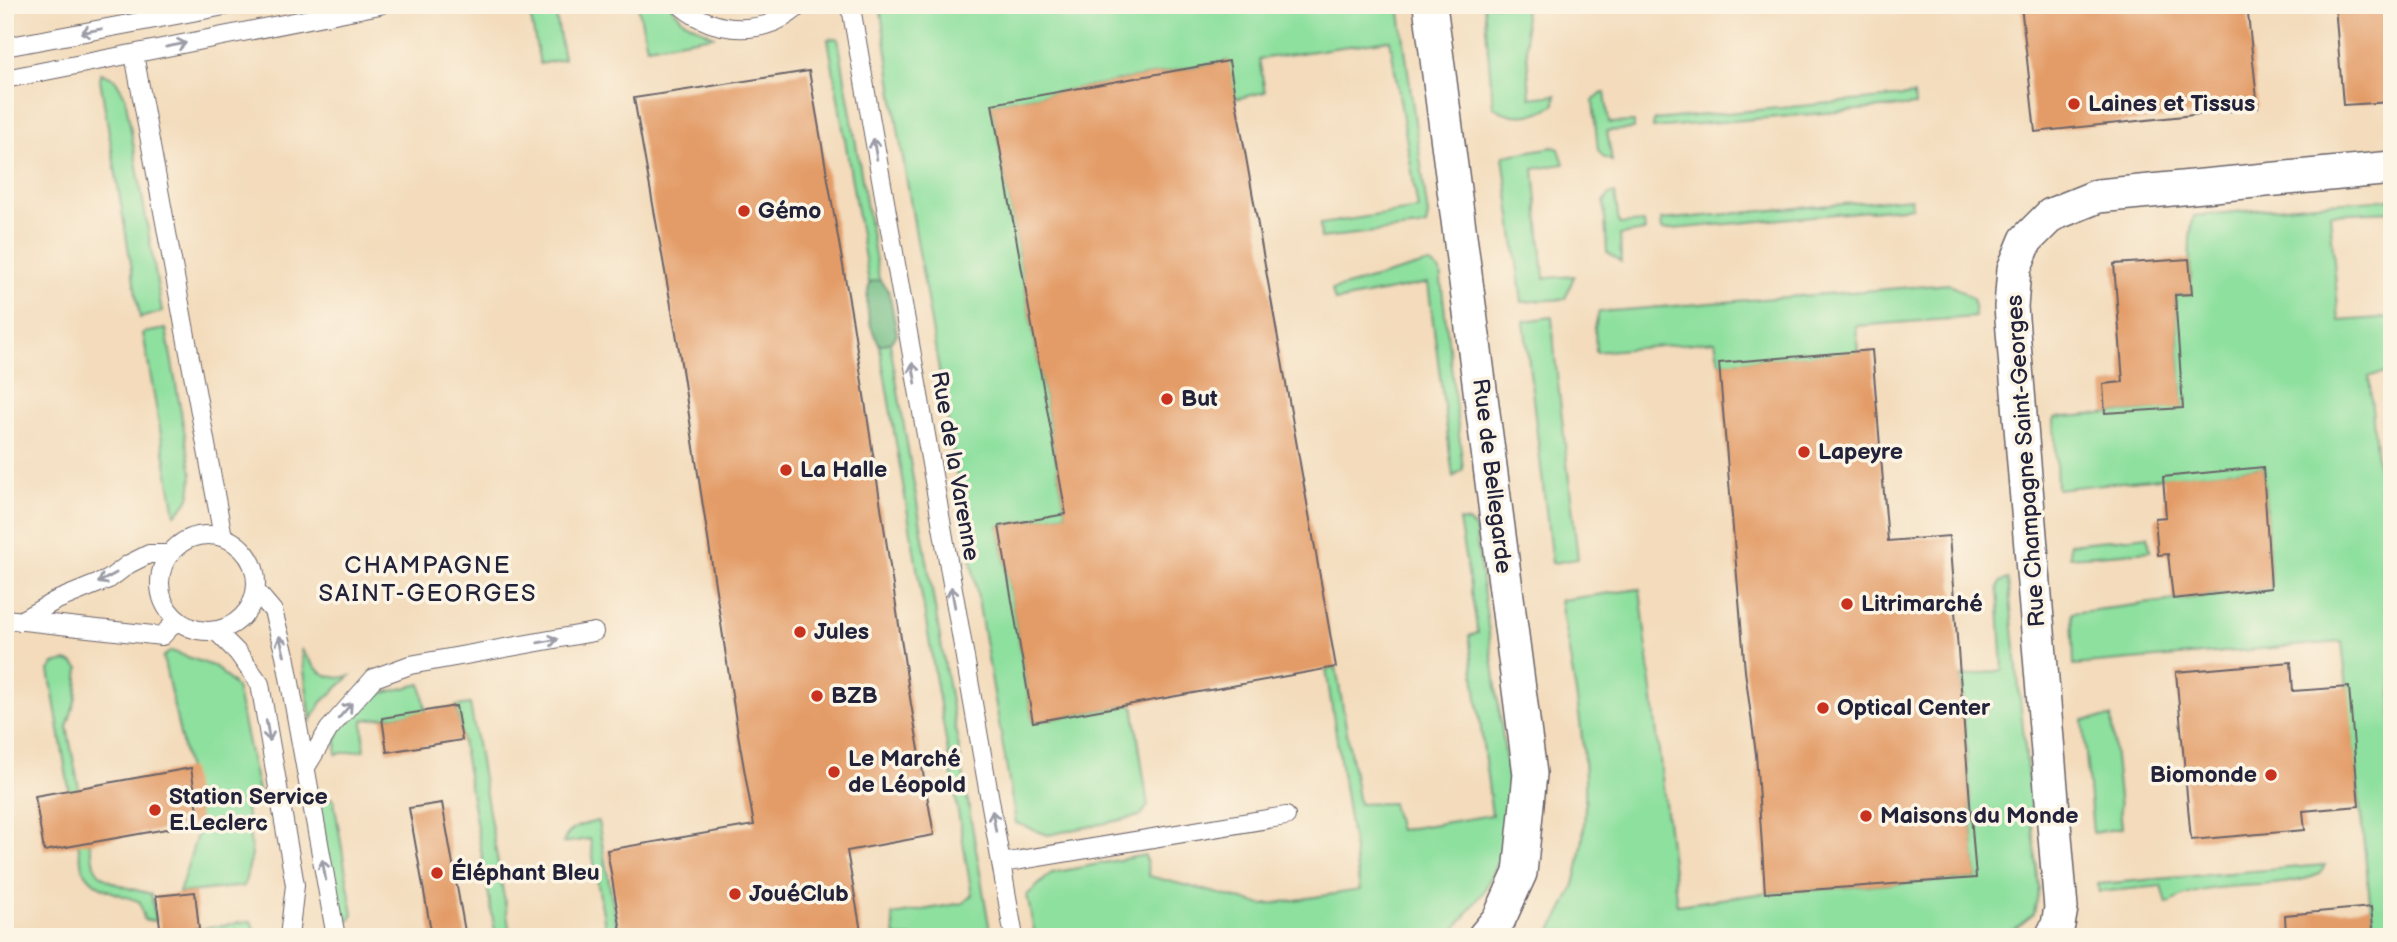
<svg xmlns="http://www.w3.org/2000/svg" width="2397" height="942" font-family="'Balsamiq Sans',sans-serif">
<rect width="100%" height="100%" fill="#fcf5e5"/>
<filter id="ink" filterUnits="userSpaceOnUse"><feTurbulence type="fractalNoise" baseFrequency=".0143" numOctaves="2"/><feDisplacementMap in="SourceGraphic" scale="14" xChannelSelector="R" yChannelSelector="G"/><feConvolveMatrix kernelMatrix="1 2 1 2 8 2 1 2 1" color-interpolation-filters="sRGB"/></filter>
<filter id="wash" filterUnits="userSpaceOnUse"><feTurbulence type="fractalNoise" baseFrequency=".00686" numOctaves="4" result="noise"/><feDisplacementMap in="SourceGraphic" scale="28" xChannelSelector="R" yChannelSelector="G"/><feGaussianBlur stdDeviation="1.57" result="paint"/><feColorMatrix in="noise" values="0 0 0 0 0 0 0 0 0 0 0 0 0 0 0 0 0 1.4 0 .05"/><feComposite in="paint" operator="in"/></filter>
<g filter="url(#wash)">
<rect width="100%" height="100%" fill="#f3dbbb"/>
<path fill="#8ee09f" stroke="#58816d" stroke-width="2" d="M 503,5 L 554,5 L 564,59 L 540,64 L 529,9 L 503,13 Z
M 638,5 L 670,5 L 683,20 L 713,36 L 647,47 Z
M 880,5 L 1399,5 L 1428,216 L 1426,225 L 1420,227 L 1321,238 L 1320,224 L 1418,209 L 1390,40 L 1259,59 L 1265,92 L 1235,99 L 1228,61 L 992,104 L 1066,514 L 999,526 L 1033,722 L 1133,704 L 1148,806 L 1140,816 L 1048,835 L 1016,823 L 898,129 Z
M 1484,5 L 1524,5 L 1530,98 L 1556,95 L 1555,104 C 1536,117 1512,121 1493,106 Z
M 838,38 L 991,937 L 895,937 L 892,915 L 963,903 L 972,895 L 828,39 Z
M 101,73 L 115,79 L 125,96 L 162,312 L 140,318 L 100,79 Z
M 1601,93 L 1605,93 L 1609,123 L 1634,122 L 1634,129 L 1607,131 L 1612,161 L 1603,157 L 1598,150 L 1593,101 Z
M 1914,95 L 1915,105 L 1653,128 L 1654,120 Z
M 1553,147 L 1559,149 L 1564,164 L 1534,169 L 1544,278 L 1574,276 L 1565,299 L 1522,302 L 1503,156 Z
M 1615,193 L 1619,224 L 1644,222 L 1645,231 L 1620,235 L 1621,262 L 1607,252 L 1604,202 L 1609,195 Z
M 1911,198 L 1912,207 L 1662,230 L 1661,220 Z
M 2392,199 L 2392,211 L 2330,214 L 2339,321 L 2392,317 L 2392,363 L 2389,364 L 2389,373 L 2369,376 L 2380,492 L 2392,492 L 2392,937 L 2374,937 L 2342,642 L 2074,665 L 2072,613 L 2271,588 L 2263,467 L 2057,489 L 2054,418 L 2183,407 L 2175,295 L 2192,294 C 2190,268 2187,242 2194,216 L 2327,203 Z
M 1425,264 L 1430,264 L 1440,271 L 1463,469 L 1453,477 L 1428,283 L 1335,301 L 1332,290 Z
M 1950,284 L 1973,299 L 1975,317 L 1856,326 L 1858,352 L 1719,363 L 1715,341 L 1596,352 L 1595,327 L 1599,312 Z
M 1552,317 L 1555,357 L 1578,559 L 1552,563 L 1524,321 Z
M 166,329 L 192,474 C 191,494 191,502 175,514 L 143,333 Z
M 1459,521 L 1468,522 L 1475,528 L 1510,792 L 1507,844 L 1484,891 L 1455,929 L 1445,937 L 1035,937 L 1027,895 L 1052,873 L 1145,855 L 1149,876 L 1263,905 L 1360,890 L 1326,669 L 1336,667 L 1359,804 L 1392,803 L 1399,830 L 1492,815 L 1469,636 L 1478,633 Z
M 2148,536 L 2150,551 L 2070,557 L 2069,544 Z
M 2008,579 L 2039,888 L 2034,914 L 2012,931 L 1968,937 L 1547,937 C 1556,920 1569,902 1574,884 C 1600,791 1575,693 1560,600 L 1640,589 L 1677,905 L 1765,893 L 1976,878 L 1961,677 L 2003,670 L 1998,589 L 2000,582 Z
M 301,649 C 315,669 324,682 350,676 L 322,702 L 311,721 Z
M 171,651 L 216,667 L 236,687 L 261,805 L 246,809 L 252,855 L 244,886 L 179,893 L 200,825 L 163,657 Z
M 65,661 L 73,663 L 79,668 L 76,698 L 67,727 L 94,865 C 102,885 131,888 151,894 L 156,921 L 144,920 L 140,902 C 116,892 94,891 82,867 L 49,670 L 54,664 Z
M 421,684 L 426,712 L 363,720 L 364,750 L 336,754 L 337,734 L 345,718 L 359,715 L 361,702 L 367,697 Z
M 470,704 L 511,937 L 496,937 L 456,706 Z
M 2111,717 L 2122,828 L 2093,833 L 2083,720 Z
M 322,798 L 331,798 L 334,801 L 353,914 L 350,920 L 343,920 L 337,916 L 319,805 Z
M 598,821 L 619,937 L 607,937 L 590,839 L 563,843 C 569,826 582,825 598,821 Z
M 2325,865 L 2320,874 C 2271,894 2213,876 2167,904 L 2162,886 L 2099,892 L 2098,884 Z
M 251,921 L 257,937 L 210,937 L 199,929 Z"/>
<path fill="#72be86" stroke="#4a7060" stroke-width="2" d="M 880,280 L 889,292 L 897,334 L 891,342 L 880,345 C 868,326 864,304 870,282 Z"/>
<path fill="#74abe3" stroke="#4b668f" stroke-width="2" d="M 2384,575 L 2392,575 L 2392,643 Z"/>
<g id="blocks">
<path fill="#e39c67" d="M 2021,5 L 2247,5 L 2258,108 L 2035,132 Z
M 2335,5 L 2392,5 L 2392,102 L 2343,105 Z
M 1229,61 L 1336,667 L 1033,722 L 999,526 L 1066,514 L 992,104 Z
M 809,71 L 853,323 L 911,704 L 934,835 L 847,851 L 862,937 L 622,937 L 607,850 L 754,825 L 738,734 L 679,350 L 634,98 Z
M 2189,259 L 2192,294 L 2175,295 L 2183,408 L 2105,413 L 2103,384 L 2123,382 L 2114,264 Z
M 1872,350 L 1888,541 L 1949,536 L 1976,878 L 1765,893 L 1756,754 L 1745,671 L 1719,363 Z
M 2263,467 L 2271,588 L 2173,599 L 2168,554 L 2158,555 L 2155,518 L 2166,517 L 2163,477 Z
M 2291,662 L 2293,691 L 2349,687 L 2359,806 L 2303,811 L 2305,830 L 2191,840 L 2176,672 Z
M 456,706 L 462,740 L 387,752 L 382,718 Z
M 191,768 L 200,823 L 44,851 L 35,796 Z
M 442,803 L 466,937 L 432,937 L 409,808 Z
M 195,892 L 199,929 L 161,934 L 156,896 Z
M 2371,907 L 2374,937 L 2286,937 L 2285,915 Z"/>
</g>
</g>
<g filter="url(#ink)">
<use href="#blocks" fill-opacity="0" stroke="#6b6368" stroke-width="2"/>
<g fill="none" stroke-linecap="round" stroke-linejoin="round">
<g stroke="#6b6368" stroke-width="20">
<path id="service" d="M 680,5 C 715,35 766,37 800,5
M 847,5 L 852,13 L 1014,937
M 5,47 L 230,5
M 134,54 L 223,537
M 5,79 L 380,5
M160 583a48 48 0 1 1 96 0a48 48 0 1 1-96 0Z
M 256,591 L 273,611 L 285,655 L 336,937
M 5,619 L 162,636 L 177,620
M 20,621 L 55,601 L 109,579 L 129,564 L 149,554 L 169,554
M 216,631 L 238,653 L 260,684 L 295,885 L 289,937
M 306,767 L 329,729 L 374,678 L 410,665 L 594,632
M 1002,863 L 1286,816"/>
</g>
<g stroke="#6b6368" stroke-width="36">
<path id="minor" d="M 1430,5 L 1530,774 L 1520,873 L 1499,919 L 1484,937
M 2052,937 L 2058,925 L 2061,908 L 2011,307 L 2014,269 L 2026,240 L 2051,215 L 2098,196 L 2392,168"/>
</g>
<use href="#service" stroke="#fff" stroke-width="18"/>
<use href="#minor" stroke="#fff" stroke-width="33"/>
</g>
<defs><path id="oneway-shaft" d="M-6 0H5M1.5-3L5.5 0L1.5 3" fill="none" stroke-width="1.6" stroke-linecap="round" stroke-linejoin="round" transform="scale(1.75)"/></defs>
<g stroke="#9c9ca7">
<use href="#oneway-shaft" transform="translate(91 31) rotate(169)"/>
<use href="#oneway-shaft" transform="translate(176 45) rotate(-11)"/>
<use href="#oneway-shaft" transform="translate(875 149) rotate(-100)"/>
<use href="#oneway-shaft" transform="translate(914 373) rotate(-100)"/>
<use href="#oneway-shaft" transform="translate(107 578) rotate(151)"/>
<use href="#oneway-shaft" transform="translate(953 597) rotate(-100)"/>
<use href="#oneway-shaft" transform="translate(548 641) rotate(-10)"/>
<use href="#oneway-shaft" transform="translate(282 646) rotate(-104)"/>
<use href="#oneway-shaft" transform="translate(345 711) rotate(-49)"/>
<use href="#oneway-shaft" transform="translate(268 731) rotate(80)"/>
<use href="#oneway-shaft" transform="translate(994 821) rotate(-100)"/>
<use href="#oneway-shaft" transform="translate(324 870) rotate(-100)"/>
</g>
</g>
<g fill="#c8321e" stroke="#fcf5e5" stroke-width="2.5">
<circle cx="2074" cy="104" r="7"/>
<circle cx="744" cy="211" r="7"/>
<circle cx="1167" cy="399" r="7"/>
<circle cx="1804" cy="452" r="7"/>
<circle cx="786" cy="470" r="7"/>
<circle cx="1847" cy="604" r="7"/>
<circle cx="800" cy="632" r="7"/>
<circle cx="817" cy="696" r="7"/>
<circle cx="1823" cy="708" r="7"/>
<circle cx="834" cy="772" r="7"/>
<circle cx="2271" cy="775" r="7"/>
<circle cx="155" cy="810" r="7"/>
<circle cx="1866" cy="816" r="7"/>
<circle cx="437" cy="873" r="7"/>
<circle cx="735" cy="894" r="7"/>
</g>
<g text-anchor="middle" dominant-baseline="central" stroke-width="7" stroke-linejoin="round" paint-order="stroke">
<g font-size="23" font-weight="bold" fill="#22223b" stroke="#fcf5e5" text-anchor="start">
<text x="2088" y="104">Laines et Tissus</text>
<text x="758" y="211">Gémo</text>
<text x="1181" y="399">But</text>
<text x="1818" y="452">Lapeyre</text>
<text x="800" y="470">La Halle</text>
<text x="1861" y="604">Litrimarché</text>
<text x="814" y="632">Jules</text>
<text x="831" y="696">BZB</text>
<text x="1837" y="708">Optical Center</text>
<text x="848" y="759">Le Marché<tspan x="848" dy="26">de Léopold</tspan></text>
<text x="2257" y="775" text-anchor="end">Biomonde</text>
<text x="169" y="797">Station Service<tspan x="169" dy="26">E.Leclerc</tspan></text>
<text x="1880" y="816">Maisons du Monde</text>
<text x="451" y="873">Éléphant Bleu</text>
<text x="749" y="894">JouéClub</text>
</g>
<g font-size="23" fill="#22223b" stroke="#fcf5e5">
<text transform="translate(2026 461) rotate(-94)">Rue Champagne Saint-Georges</text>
<text transform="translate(955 466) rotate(80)">Rue de la Varenne</text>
<text transform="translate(1492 476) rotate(83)">Rue de Bellegarde</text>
</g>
<g font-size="24" letter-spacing="2" fill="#22223b" stroke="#fcf5e5">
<text x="428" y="565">CHAMPAGNE<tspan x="428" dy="28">SAINT-GEORGES</tspan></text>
</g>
</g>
<rect width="2397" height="942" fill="none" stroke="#fcf5e5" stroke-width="28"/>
</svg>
